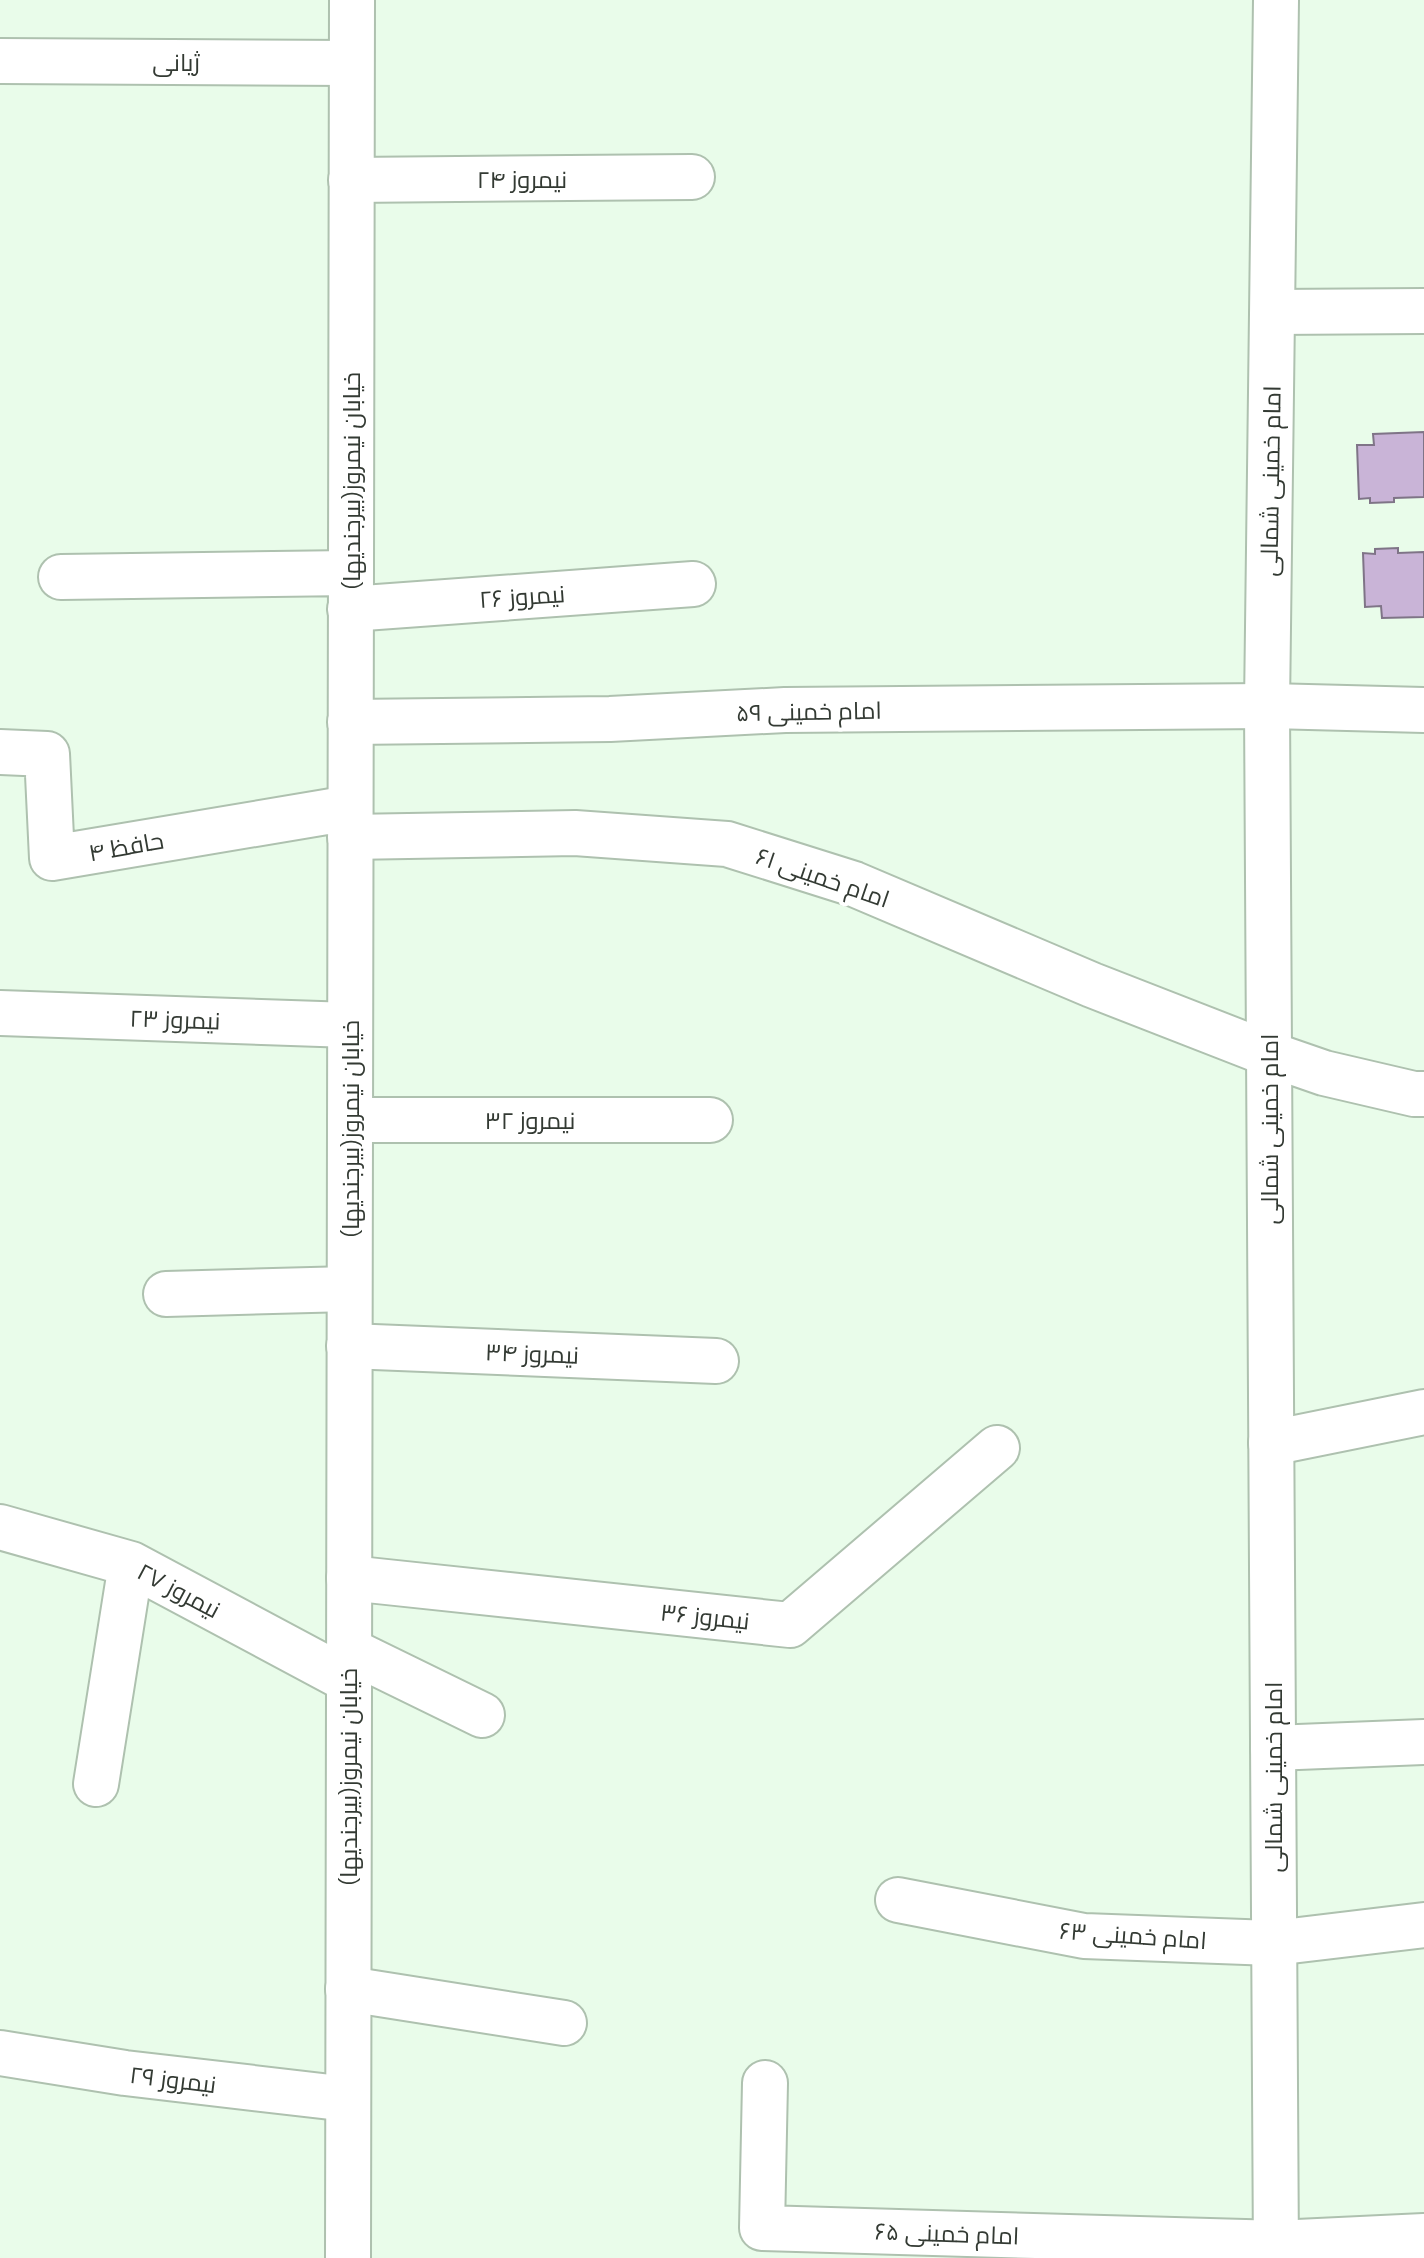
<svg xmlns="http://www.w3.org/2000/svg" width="1424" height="2258" font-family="'IBM Plex Sans',Cairo,sans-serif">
<rect width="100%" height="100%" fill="#e9fcea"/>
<path fill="#c9b4d7" stroke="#7f7487" stroke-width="2" d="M 1424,432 L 1424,497 L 1394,498 L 1394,502 L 1370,503 L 1370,498 L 1359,499 L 1357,445 L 1374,445 L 1373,434 Z
M 1398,548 L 1398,553 L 1424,552 L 1424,617 L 1382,618 L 1381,606 L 1365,607 L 1363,553 L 1375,554 L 1375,549 Z"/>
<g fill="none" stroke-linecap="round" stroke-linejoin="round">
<g stroke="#aec1af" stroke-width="48">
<path id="minor" d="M 0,61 L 351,63
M 351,180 L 692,177
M 61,577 L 350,573
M 350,609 L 693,584
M 350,722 L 610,719 L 785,710 L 1267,706
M 0,752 L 47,754 L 52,858 L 350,808
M 350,837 L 575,833 L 727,844 L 854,884 L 1092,985 L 1269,1054 L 1324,1073 L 1414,1094 L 1424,1094
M 0,1013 L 350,1025
M 350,1120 L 710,1120
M 166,1294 L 349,1289
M 349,1346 L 716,1361
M 1271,1443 L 1424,1412
M 0,1527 L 131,1564 L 348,1680
M 349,1578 L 790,1625 L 997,1448
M 349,1650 L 482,1715
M 1273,1748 L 1424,1742
M 96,1784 L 131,1564
M 898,1900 L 1084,1936 L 1274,1943 L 1424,1925
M 348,1989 L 564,2023
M 0,2053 L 125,2073 L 348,2099
M 765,2083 L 762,2228 L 1276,2243 L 1424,2236"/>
</g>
<g stroke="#aec1af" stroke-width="48">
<path id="tertiary" d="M 1273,312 L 1424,311
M 1267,706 L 1424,710
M 348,2258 L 352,0"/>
</g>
<g stroke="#aec1af" stroke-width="48">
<path id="secondary" d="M 1276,0 L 1267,706 L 1276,2258"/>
</g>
<use href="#minor" stroke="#fff" stroke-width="44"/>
<use href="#tertiary" stroke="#fff" stroke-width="44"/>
<use href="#secondary" stroke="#fff" stroke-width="44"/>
</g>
<g text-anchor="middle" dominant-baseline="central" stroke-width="8" stroke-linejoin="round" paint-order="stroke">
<g font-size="24" fill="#333a33" stroke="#fff">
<text x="176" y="62">ژیانی</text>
<text x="522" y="179">نیمروز ۲۴</text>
<text transform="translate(351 481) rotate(-90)">خیابان نیمروز(بیرجندیها)</text>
<text transform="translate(1270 481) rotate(-89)">امام خمینی شمالی</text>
<text transform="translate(522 596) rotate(-4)">نیمروز ۲۶</text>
<text transform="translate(809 711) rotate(-1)">امام خمینی ۵۹</text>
<text transform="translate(126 846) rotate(-10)">حافظ ۴</text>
<text transform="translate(823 877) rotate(19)">امام خمینی ۶۱</text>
<text transform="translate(175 1019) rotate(2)">نیمروز ۲۳</text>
<text x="530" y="1120">نیمروز ۳۲</text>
<text transform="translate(350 1129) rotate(-90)">خیابان نیمروز(بیرجندیها)</text>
<text transform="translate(1269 1129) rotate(-90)">امام خمینی شمالی</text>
<text transform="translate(532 1353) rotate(2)">نیمروز ۳۴</text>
<text transform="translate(179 1590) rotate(28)">نیمروز ۲۷</text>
<text transform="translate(705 1616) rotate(6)">نیمروز ۳۶</text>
<text transform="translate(348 1777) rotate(-90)">خیابان نیمروز(بیرجندیها)</text>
<text transform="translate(1273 1777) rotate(-90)">امام خمینی شمالی</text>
<text transform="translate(1133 1935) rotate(4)">امام خمینی ۶۳</text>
<text transform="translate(173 2079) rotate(7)">نیمروز ۲۹</text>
<text transform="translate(947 2233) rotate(2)">امام خمینی ۶۵</text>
</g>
</g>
</svg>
